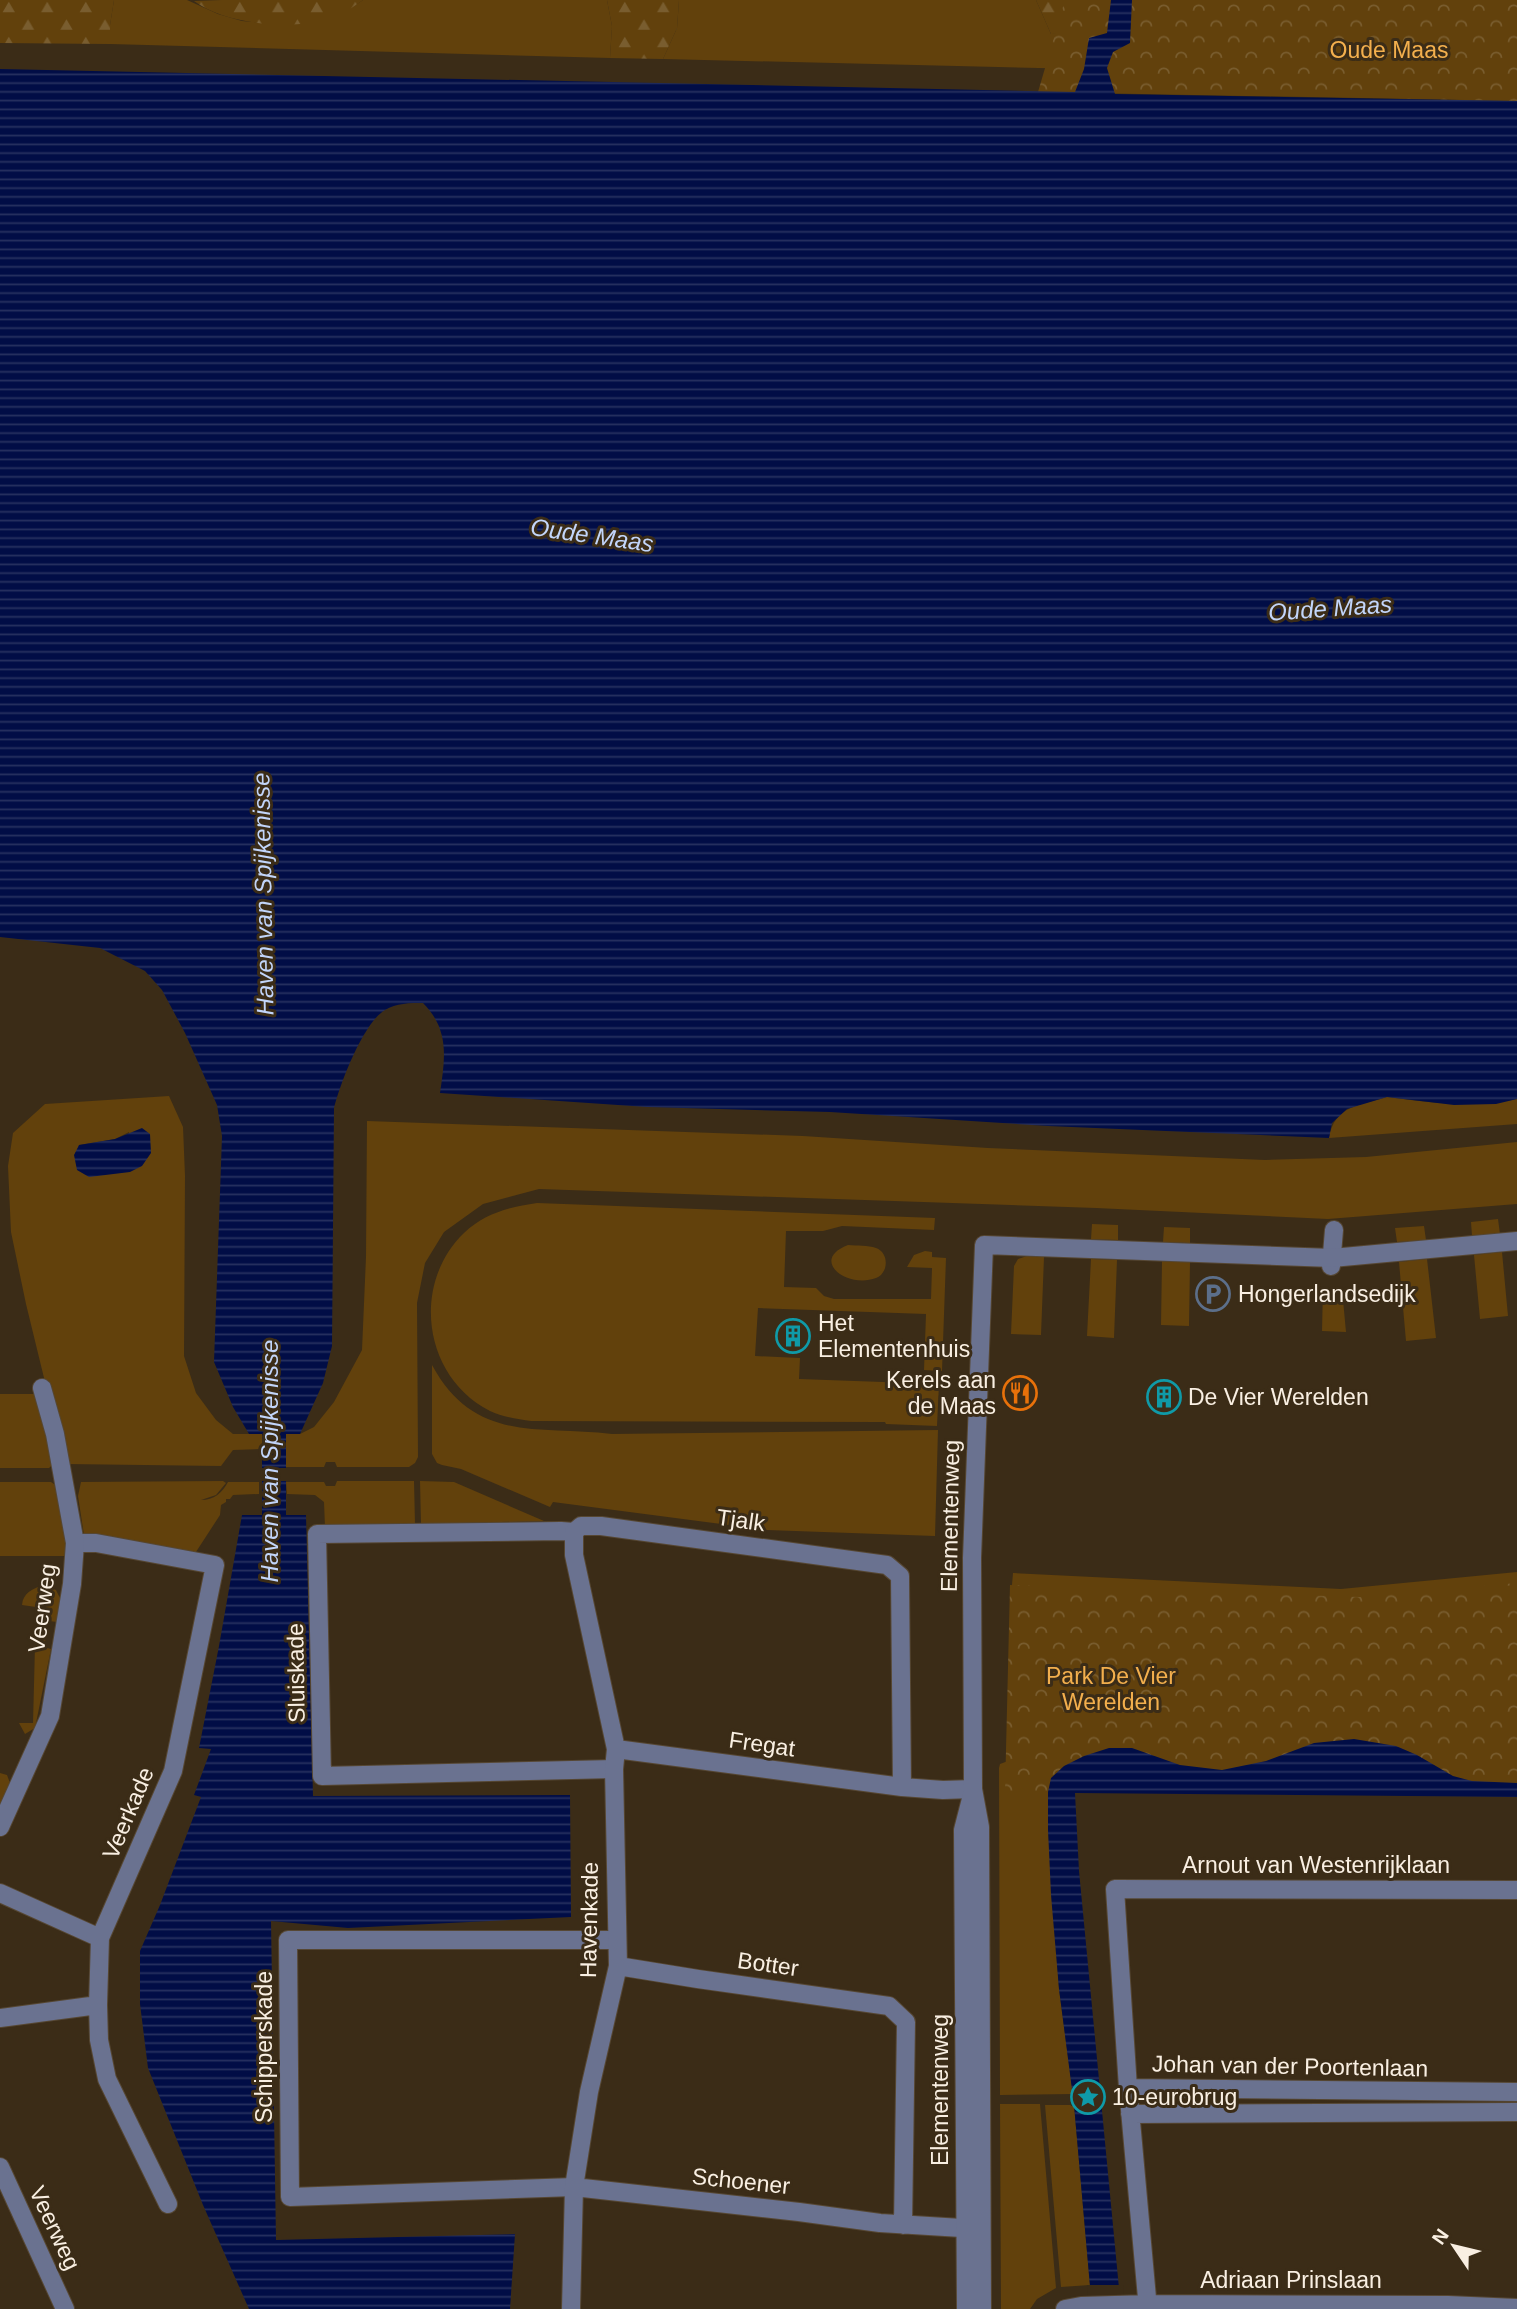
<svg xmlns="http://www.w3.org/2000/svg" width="1517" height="2309" font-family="Arial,sans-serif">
<defs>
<pattern id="forest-firs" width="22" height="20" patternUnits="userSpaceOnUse" patternTransform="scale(1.75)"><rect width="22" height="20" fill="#62410c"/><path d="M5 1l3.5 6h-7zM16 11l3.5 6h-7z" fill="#795d2f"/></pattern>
<pattern id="park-crowns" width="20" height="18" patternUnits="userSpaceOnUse" patternTransform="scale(1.75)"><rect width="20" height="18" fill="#62410c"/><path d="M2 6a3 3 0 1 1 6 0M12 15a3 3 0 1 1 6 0" fill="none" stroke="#795d2f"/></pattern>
<pattern id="water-rules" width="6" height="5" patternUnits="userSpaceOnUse" patternTransform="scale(1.75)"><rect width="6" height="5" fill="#010d46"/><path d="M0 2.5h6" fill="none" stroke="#273160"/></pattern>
</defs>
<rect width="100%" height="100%" fill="#3b2c17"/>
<path fill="#62410c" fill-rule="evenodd" d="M 114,0 L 187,0 L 218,14 L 242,21 L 278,24 L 354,6 L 363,0 L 607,0 L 612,26 L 610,58 L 110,44 L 110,25 Z
M 679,0 L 1036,0 L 1051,34 L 1107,33 L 1084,69 L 663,59 L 677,28 Z
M 169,1096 L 183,1127 L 185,1176 L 184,1356 L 196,1393 L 216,1420 L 233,1434 L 262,1434 L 262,1449 L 233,1450 L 221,1466 L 65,1464 L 26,1304 L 11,1232 L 8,1166 L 13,1133 L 45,1104 ZM 129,1132 L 130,1172 L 79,1145 L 115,1139 Z
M 1387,1097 C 1431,1103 1473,1108 1517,1099 L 1517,1124 L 1329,1138 C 1334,1106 1360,1105 1387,1097 Z
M 367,1121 L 803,1136 L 988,1148 L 1265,1160 L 1366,1157 L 1517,1142 L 1517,1204 L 1328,1219 L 1096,1208 L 539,1189 L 483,1204 L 444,1232 L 425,1263 L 417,1303 L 418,1457 L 415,1463 L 409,1467 L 337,1467 L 335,1462 L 326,1462 L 324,1467 L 286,1467 L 286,1434 L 300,1434 L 314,1427 L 334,1402 L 362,1350 L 366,1257 Z
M 537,1203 L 935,1218 L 934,1230 L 842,1226 L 823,1231 L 786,1231 L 784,1287 L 816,1288 L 824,1296 L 834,1299 L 931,1299 L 932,1268 L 907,1267 L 914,1255 L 925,1251 L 932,1252 L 932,1257 L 946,1258 L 942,1371 L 924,1370 L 926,1314 L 758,1308 L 755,1356 L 800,1358 L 799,1379 L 939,1384 L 937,1426 L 886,1424 L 885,1422 L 531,1421 C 518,1419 502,1417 490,1411 C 423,1377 411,1284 464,1233 C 485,1213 510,1207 537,1203 Z
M 1498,1219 L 1500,1234 L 1472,1236 L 1471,1222 Z
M 1092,1224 L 1118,1225 L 1118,1240 L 1091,1239 Z
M 1424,1226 L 1426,1240 L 1397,1242 L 1395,1228 Z
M 1164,1227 L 1190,1228 L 1190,1243 L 1163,1242 Z
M 848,1245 C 857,1246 868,1245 876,1248 C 890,1253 888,1274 876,1278 C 847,1289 809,1260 848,1245 Z
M 1502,1252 L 1508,1316 L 1480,1319 L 1474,1255 Z
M 1027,1256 L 1044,1257 L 1041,1335 L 1011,1334 L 1014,1266 L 1018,1259 Z
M 1091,1259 L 1117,1260 L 1114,1338 L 1087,1336 Z
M 1427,1259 L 1436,1338 L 1406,1341 L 1399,1262 Z
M 1162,1261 L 1190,1262 L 1189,1326 L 1161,1325 Z
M 1323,1288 L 1342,1289 L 1346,1332 L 1322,1331 Z
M 432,1365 C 475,1444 538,1425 612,1434 L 938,1430 L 935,1536 L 767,1530 L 553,1502 L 550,1507 L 461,1469 L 442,1465 L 437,1463 L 432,1454 Z
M 0,1394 L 39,1394 L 54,1463 L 49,1468 L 0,1468 Z
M 223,1481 L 226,1483 L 216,1495 L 201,1500 C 214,1500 222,1493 228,1482 L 259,1482 L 259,1494 L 233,1495 L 230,1499 L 226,1499 L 226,1502 L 221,1505 L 220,1515 L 194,1555 L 84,1535 L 78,1496 L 81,1482 Z
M 337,1481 L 414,1481 L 415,1524 L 325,1527 L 324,1502 L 315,1495 L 287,1494 L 286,1482 L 324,1482 L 326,1486 L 335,1486 Z
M 420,1481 L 454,1482 L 544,1521 L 421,1524 Z
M 0,1482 L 51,1482 L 54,1484 L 64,1507 L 69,1556 L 0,1556 Z
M 1517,1572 L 1517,1626 L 1010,1608 L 1013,1573 L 1341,1589 Z
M 43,1585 L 56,1590 L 61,1600 L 57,1622 L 49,1621 L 44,1647 L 51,1649 L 35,1728 L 25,1734 L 19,1723 L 33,1723 L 36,1607 L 22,1605 C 23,1593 32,1589 43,1585 Z
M 1084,1756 L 1048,1829 L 1059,1989 L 1073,2094 L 1000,2095 L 999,1768 L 1000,1764 L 1008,1761 Z
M 0,1773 L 7,1775 L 10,1783 L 0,1805 Z
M 1000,2104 L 1040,2104 L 1056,2288 L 1037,2299 L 1030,2309 L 1001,2309 Z
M 1045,2105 L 1074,2105 L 1090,2285 L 1061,2287 Z"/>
<path fill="url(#forest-firs)" d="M 0,0 L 114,0 L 110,25 L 110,44 L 0,43 Z
M 222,0 L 363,0 C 353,7 341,16 330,19 C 292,30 226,25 194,1 Z
M 607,0 L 679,0 L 677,28 L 663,59 L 610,58 L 612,26 Z
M 1036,0 L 1111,0 L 1107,33 L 1051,34 Z"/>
<path fill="url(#park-crowns)" d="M 1065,0 L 1517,0 L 1517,101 L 1038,92 Z
M 1517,1583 L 1517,1791 L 1005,1792 L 1010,1585 L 1360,1597 Z"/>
<path fill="url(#water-rules)" d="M 1111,0 L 1132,0 L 1130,43 L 1113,52 L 1107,68 L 1115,94 L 1517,101 L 1517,1099 L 1496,1104 L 1454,1105 L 1387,1097 L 1347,1109 L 1332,1123 L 1329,1138 L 1048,1126 L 830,1112 L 647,1107 L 440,1093 C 445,1059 450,1030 423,1003 C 410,1003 396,1003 385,1010 C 363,1023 340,1084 334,1108 L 332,1346 L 323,1383 L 300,1434 L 286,1434 L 286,1515 L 306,1515 L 313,1796 L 570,1795 L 571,1917 L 348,1928 L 271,1921 L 276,2240 L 515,2234 L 510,2309 L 249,2309 L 203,2205 L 148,2068 L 140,2004 L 140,1951 L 160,1905 L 201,1797 L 194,1795 L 211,1749 L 199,1748 L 219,1646 L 242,1515 L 262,1515 L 262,1434 L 249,1434 L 233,1407 L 214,1362 L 222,1136 L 217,1105 L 185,1033 L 162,990 L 145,971 L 100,948 L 0,937 L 0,69 L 1075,92 L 1084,69 L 1089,38 L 1107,33 Z
M 142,1128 L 150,1134 L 151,1153 L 142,1166 L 130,1172 L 89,1177 L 77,1170 L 74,1155 L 79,1145 L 115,1139 Z
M 1354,1739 L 1396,1746 L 1417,1755 L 1453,1776 L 1472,1781 L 1517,1783 L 1517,1797 L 1075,1793 L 1079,1871 L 1121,2309 L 1092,2309 L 1074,2105 L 1059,1989 L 1051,1895 L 1048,1829 L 1048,1792 L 1051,1778 L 1064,1766 L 1084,1756 L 1109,1748 L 1132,1748 L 1180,1765 L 1222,1770 L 1266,1761 L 1314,1743 Z"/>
<path fill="#3b2c17" d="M 259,1468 L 290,1468 L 290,1481 L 259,1481 Z
M 1069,2094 L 1105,2094 L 1106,2106 L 1071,2106 Z
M 1087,2285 L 1123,2285 L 1125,2309 L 1089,2309 Z"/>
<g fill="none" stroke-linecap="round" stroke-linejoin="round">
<g stroke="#564733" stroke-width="20">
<path id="pedestrian" d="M 1331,1266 L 1334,1230
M 574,1532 L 561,1531 L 317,1534 L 322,1776 L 614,1769
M 75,1543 L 96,1543 L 215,1565 L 173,1771 L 100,1938 L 98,2005 L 99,2040 L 107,2079 L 168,2204
M 0,1893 L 100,1938
M 0,2018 L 98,2005
M 574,2187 L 290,2197 L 288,1940 L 616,1940"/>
</g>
<g stroke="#564733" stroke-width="20">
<path id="minor" d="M 616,1749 L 902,1787 L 943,1790 L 973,1789
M 0,1827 L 50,1716 L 72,1584 L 75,1543 L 55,1434 L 42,1388
M 618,1966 L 698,1979 L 889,2006 L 906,2022 L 903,2225
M 1128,2088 L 1517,2092
M 1130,2114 L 1517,2112
M 0,2167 L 65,2309
M 574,2187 L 799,2212 L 880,2223 L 978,2229
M 571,2309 L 574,2187 L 589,2092 L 618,1966 L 614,1769 L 616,1749 L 574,1555 L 574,1532 L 581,1526 L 601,1526 L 887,1565 L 900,1576 L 902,1787
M 1065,2309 L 1081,2306 L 1148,2304 L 1448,2305 L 1517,2308
M 1148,2309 L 1128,2088 L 1115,1889 L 1517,1890"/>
</g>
<g stroke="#564733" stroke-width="20">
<path id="tertiary" d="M 966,2309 L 963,1830 L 972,1795
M 982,2309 L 980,1827 L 973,1789 L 972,1558 L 984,1245 L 1332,1258 L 1517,1241"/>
</g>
<use href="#pedestrian" stroke="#6a7290" stroke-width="18"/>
<use href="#minor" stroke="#6a7290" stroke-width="18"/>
<use href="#tertiary" stroke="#6a7290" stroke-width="18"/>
</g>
<defs>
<g id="parking-ring" transform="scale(1.75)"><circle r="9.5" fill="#3b2c17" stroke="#5c6f8a" stroke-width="1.5"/><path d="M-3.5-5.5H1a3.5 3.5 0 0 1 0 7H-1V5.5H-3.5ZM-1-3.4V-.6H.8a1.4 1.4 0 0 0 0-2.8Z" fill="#5c6f8a"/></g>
<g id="building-ring" transform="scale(1.75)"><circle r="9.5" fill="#3b2c17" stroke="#0f9aa8" stroke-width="1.5"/><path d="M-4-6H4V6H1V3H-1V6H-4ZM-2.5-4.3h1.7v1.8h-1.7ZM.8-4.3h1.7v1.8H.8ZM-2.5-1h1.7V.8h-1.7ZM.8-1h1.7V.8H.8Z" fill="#0f9aa8"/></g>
<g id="restaurant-ring" transform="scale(1.75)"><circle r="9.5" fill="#3b2c17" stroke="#e8710a" stroke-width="1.5"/><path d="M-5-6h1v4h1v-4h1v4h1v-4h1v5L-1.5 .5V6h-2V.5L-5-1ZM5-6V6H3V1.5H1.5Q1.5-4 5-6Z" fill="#e8710a"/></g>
<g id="sight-ring" transform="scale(1.75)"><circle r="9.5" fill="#3b2c17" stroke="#0f9aa8" stroke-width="1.5"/><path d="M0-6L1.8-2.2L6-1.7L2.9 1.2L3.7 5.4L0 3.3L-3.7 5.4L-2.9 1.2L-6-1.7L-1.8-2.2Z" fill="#0f9aa8"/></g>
</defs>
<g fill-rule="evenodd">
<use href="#parking-ring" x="1213" y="1294"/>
<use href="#building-ring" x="793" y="1336"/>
<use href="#restaurant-ring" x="1020" y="1393"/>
<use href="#building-ring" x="1164" y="1397"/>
<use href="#sight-ring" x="1088" y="2097"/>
</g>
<g text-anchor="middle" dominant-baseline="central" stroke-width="6" stroke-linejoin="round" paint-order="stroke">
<g font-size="23" fill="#f3af4d" stroke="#3b2c17">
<text x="1389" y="50">Oude Maas</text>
<text x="1111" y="1676">Park De Vier<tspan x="1111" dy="26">Werelden</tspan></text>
</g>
<g font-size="23" fill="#f9efe2" stroke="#3b2c17" text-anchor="start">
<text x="1238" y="1294">Hongerlandsedijk</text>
<text x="818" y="1323">Het<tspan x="818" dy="26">Elementenhuis</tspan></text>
<text x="996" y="1380" text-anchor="end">Kerels aan<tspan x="996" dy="26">de Maas</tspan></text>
<text x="1188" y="1397">De Vier Werelden</text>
<text x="1112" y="2097">10-eurobrug</text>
</g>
<g font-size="23" fill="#f9efe2" stroke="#3b2c17">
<text transform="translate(950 1516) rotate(-89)">Elementenweg</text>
<text transform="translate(741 1520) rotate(8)">Tjalk</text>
<text transform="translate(42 1608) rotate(-82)">Veerweg</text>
<text transform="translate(296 1673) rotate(-91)">Sluiskade</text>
<text transform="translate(762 1744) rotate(8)">Fregat</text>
<text transform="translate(128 1813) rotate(-67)">Veerkade</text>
<text x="1316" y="1865">Arnout van Westenrijklaan</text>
<text transform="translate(589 1920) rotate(-89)">Havenkade</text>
<text transform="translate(768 1964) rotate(8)">Botter</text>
<text transform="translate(264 2047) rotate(-90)">Schipperskade</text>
<text transform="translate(1290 2066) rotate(1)">Johan van der Poortenlaan</text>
<text transform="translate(940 2090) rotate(-90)">Elementenweg</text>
<text transform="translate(741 2181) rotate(6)">Schoener</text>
<text transform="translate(55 2228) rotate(65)">Veerweg</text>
<text x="1291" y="2280">Adriaan Prinslaan</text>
</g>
<g font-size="24" font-style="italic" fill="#c2d5fa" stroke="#3b2c17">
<text transform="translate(592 535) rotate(8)">Oude Maas</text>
<text transform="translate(1330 608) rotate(-4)">Oude Maas</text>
<text transform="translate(263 894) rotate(-91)">Haven van Spijkenisse</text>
<text transform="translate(269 1461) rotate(-90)">Haven van Spijkenisse</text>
</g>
</g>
<g transform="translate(1454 2246) rotate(305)" stroke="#3b2c17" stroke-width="5" paint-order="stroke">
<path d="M0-5L12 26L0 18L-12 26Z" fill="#f9efe2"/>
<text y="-10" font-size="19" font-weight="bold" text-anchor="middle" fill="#f9efe2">N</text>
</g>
</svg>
